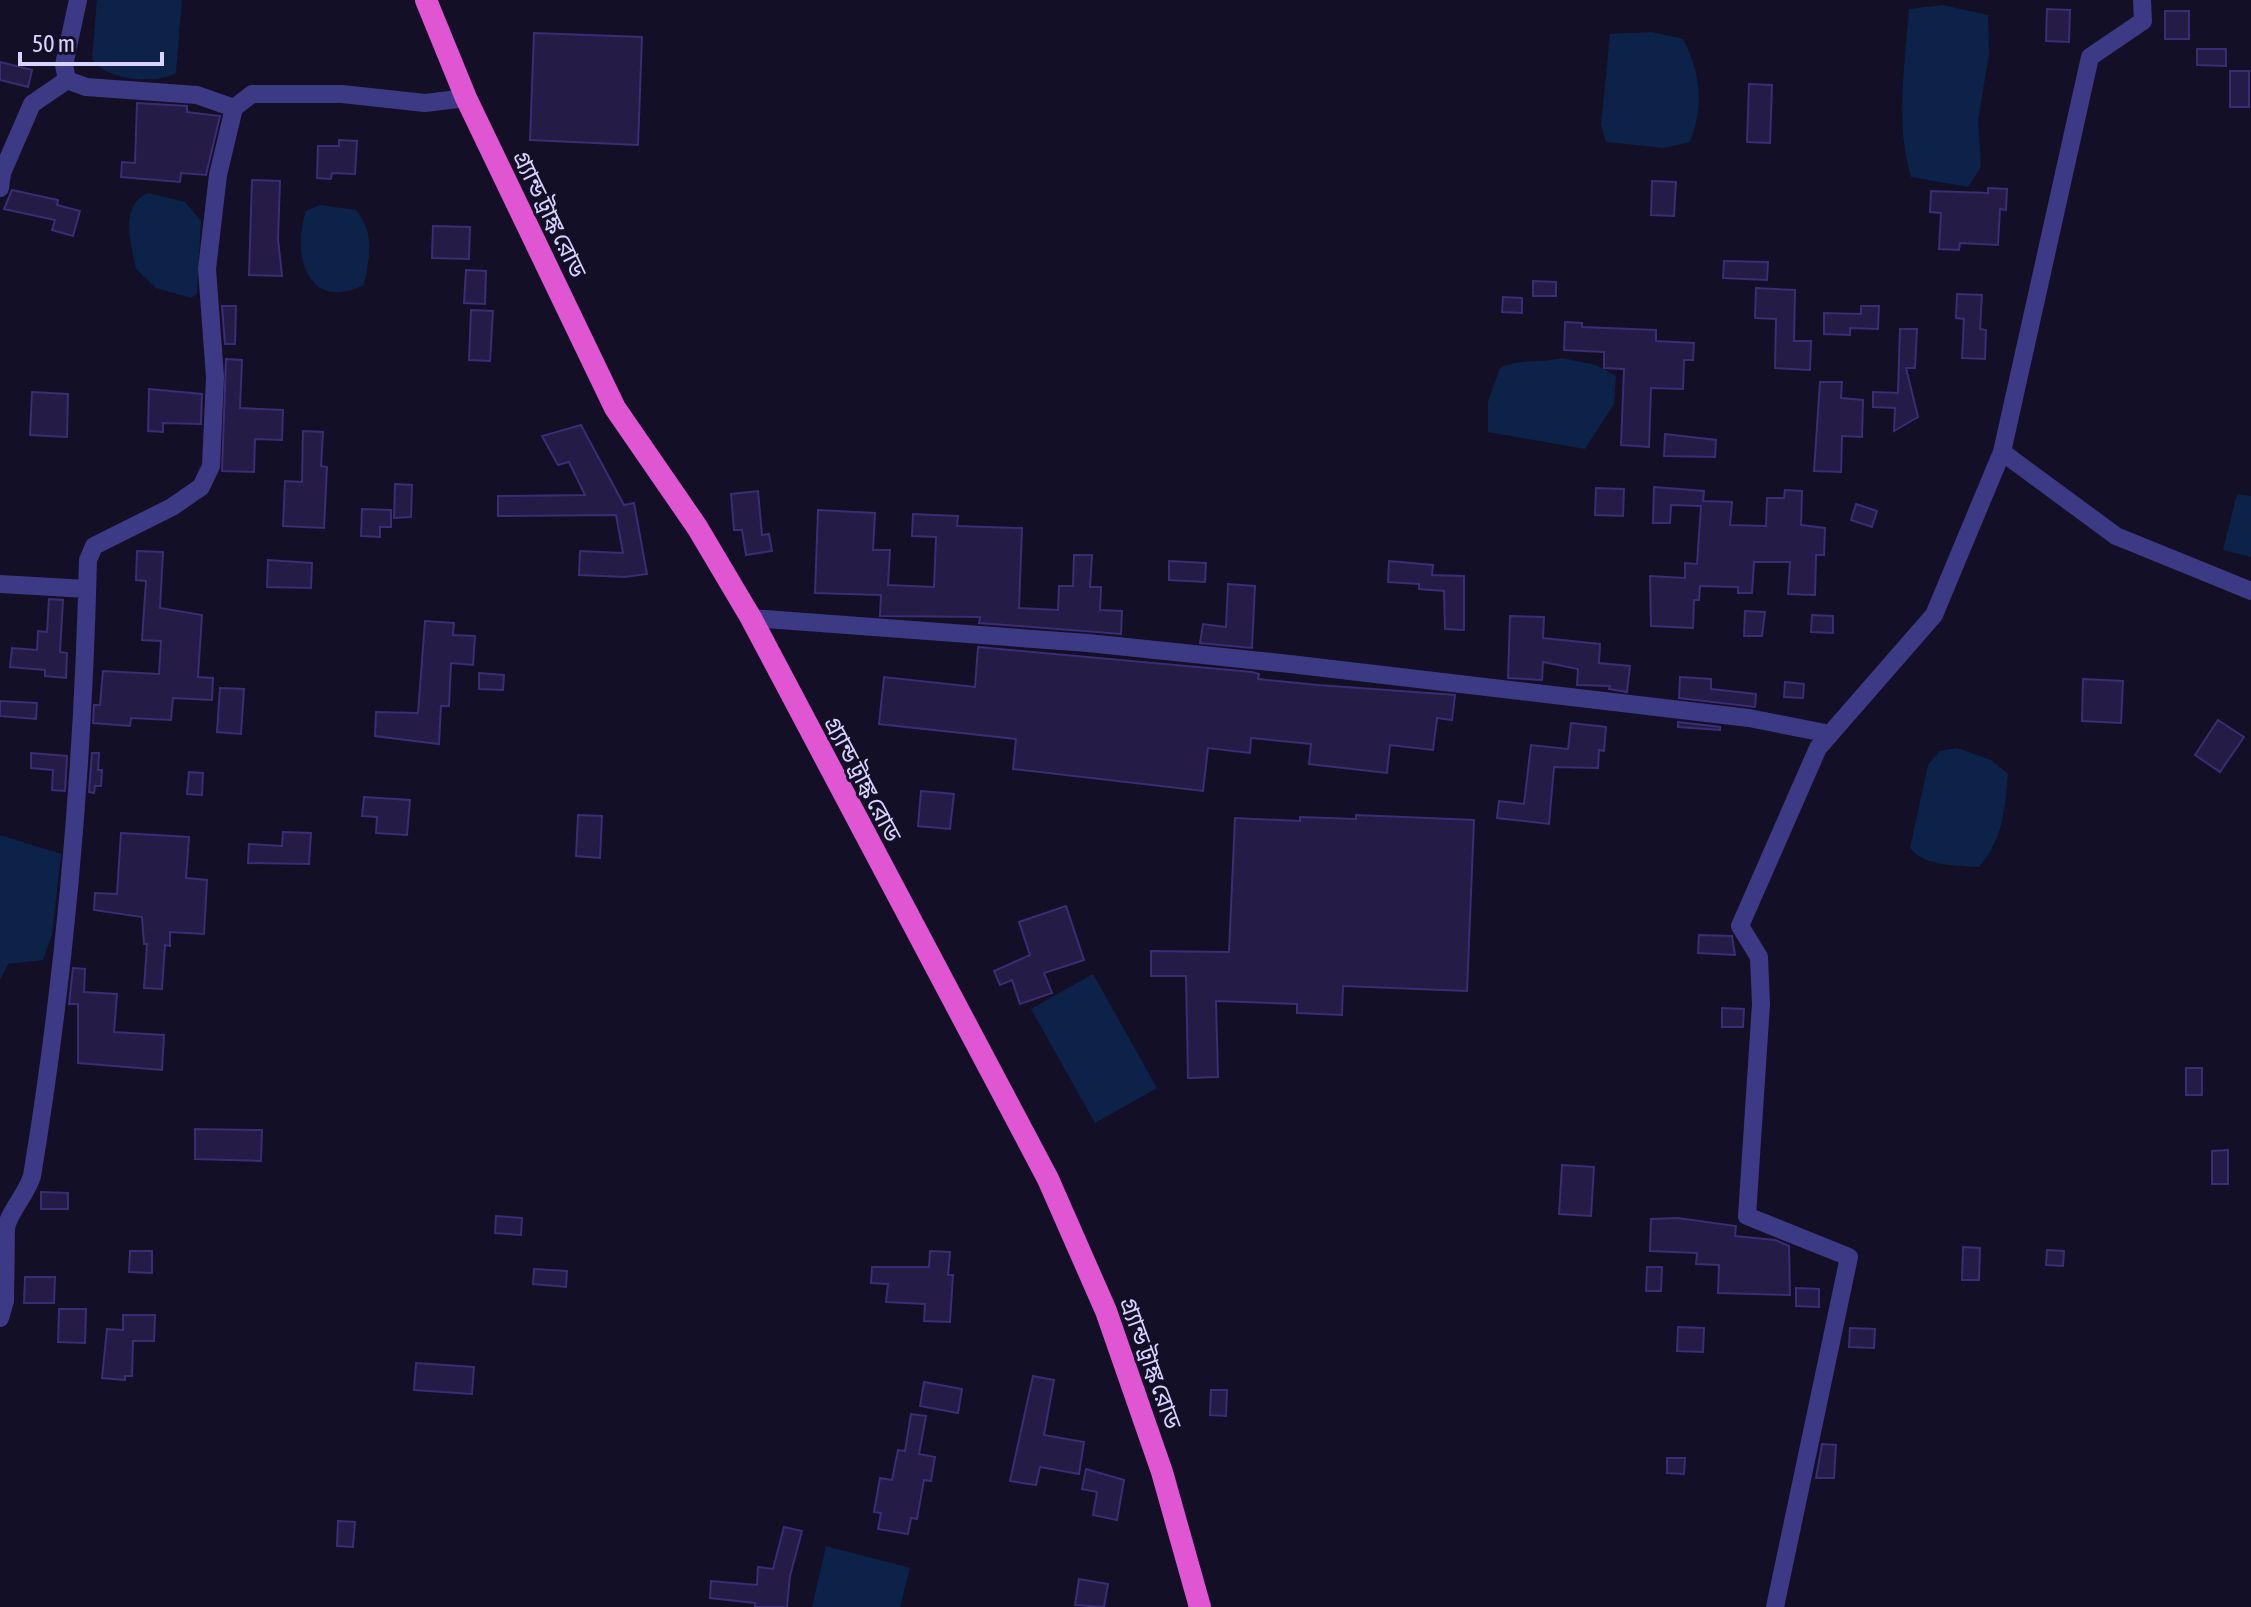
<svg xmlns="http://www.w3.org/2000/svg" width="2251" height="1607" font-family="'Asap Condensed','Noto Sans Bengali',sans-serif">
<rect width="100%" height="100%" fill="#130f26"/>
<path fill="#0c2248" d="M 97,0 L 182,0 L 176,73 C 156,85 105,80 92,59 Z
M 1943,5 L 1988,15 L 1989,54 L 1978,120 L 1981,167 L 1968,187 L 1911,177 C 1895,124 1905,64 1909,9 Z
M 1652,32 L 1683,39 C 1701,73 1704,107 1690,142 L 1664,148 L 1606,142 L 1601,125 L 1610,34 Z
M 148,193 L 185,202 L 201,221 L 197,294 L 191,298 L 156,288 L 136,269 C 131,243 119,206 148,193 Z
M 320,205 L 356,210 C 375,234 370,255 364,285 C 307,313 291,254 306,211 Z
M 1562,358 L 1596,365 L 1616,376 L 1614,404 L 1585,449 L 1488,432 L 1488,402 L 1500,368 C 1516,359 1543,363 1562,358 Z
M 2237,494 L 2251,496 L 2251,557 L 2223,550 Z
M 1957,748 L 1991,760 L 2008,774 C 2005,810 2003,839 1979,867 C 1956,865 1925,867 1910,848 L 1928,765 L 1940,751 Z
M 0,835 L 61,854 L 52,935 L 43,960 L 8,964 L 0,980 Z
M 1093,974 L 1157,1088 L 1095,1123 L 1031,1009 Z
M 826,1546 L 910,1568 L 900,1607 L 812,1607 Z"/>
<path fill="#241b47" stroke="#3b2d73" stroke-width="2" d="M 2047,9 L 2070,10 L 2069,42 L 2046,41 Z
M 2165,11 L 2189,11 L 2189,39 L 2165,39 Z
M 534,33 L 642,37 L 638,145 L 530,140 Z
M 2197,49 L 2226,49 L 2226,66 L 2197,65 Z
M 0,62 L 32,70 L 28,87 L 0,80 Z
M 2230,71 L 2249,71 L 2249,107 L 2230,107 Z
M 1749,84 L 1772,85 L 1770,143 L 1747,142 Z
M 137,103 L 187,106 L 187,112 L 220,116 L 206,175 L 181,173 L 180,182 L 121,177 L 122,162 L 135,163 Z
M 339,140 L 357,141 L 355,174 L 332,173 L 331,179 L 317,178 L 318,146 L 339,146 Z
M 252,180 L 280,181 L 278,239 L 282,276 L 249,275 Z
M 1652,181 L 1676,182 L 1674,216 L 1651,215 Z
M 1988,188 L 2007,189 L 2006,210 L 2000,209 L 1998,245 L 1960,243 L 1959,250 L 1939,249 L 1941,213 L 1930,212 L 1931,191 L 1988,193 Z
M 12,190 L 58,200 L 57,205 L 80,211 L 73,236 L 52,230 L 55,220 L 4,209 Z
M 433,226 L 470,227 L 469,259 L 432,258 Z
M 1724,261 L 1768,262 L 1767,280 L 1723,278 Z
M 466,270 L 486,271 L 485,304 L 464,303 Z
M 1533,281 L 1556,282 L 1556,296 L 1533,296 Z
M 1756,288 L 1795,290 L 1794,341 L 1811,341 L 1810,370 L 1775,368 L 1776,319 L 1755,318 Z
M 1957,294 L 1982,295 L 1980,329 L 1986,330 L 1985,359 L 1962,358 L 1964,319 L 1956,318 Z
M 1503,297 L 1522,298 L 1522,313 L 1502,312 Z
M 222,306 L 236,306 L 235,344 L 225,344 Z
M 1861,306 L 1879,306 L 1878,329 L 1850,328 L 1850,335 L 1824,334 L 1824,313 L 1861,314 Z
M 471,310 L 493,311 L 490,361 L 469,360 Z
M 1565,322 L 1582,323 L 1582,327 L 1656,330 L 1656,341 L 1694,343 L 1693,360 L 1684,360 L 1683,389 L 1651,388 L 1649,447 L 1621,445 L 1624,369 L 1604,368 L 1604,352 L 1564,350 Z
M 1900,329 L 1917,329 L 1915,368 L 1906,368 L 1918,417 L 1894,431 L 1895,408 L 1873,407 L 1873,392 L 1898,393 Z
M 226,359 L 242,360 L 240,408 L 283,410 L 282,440 L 255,439 L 254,472 L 222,471 Z
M 1820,382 L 1842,382 L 1841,398 L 1863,400 L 1862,437 L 1842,436 L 1841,472 L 1814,471 Z
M 149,389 L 202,394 L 201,424 L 163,423 L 163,432 L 148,431 Z
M 32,392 L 68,394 L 67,437 L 30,435 Z
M 581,425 L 624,505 L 634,503 L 647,574 L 625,577 L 579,575 L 580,551 L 623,553 L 616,515 L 498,516 L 498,496 L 585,495 L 569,462 L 558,465 L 542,436 Z
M 303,431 L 323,432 L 321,466 L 327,467 L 324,528 L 283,526 L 285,481 L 302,482 Z
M 1665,434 L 1716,440 L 1715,457 L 1664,456 Z
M 395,484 L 412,485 L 411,517 L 394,518 Z
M 1654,487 L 1704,491 L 1703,501 L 1732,502 L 1730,525 L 1766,526 L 1767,498 L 1784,498 L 1785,490 L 1802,491 L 1801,525 L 1825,528 L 1824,555 L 1816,555 L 1815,595 L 1788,594 L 1790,562 L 1754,562 L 1752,593 L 1738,593 L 1738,587 L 1700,586 L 1699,600 L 1694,600 L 1693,628 L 1651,626 L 1650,576 L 1685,578 L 1685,563 L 1697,564 L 1701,506 L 1671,505 L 1670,523 L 1653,523 Z
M 1596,488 L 1624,489 L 1623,516 L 1595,515 Z
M 758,491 L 762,535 L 769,534 L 772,551 L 746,555 L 742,530 L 734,530 L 731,494 Z
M 1856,504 L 1877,511 L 1872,527 L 1851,520 Z
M 362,509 L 391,510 L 391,527 L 380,527 L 380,537 L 361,536 Z
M 818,510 L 875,513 L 873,550 L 890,550 L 888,585 L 934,587 L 936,537 L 912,536 L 913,514 L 958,516 L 957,526 L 1022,528 L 1019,608 L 1058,610 L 1059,586 L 1073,586 L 1074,555 L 1092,555 L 1090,587 L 1101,587 L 1100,610 L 1122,611 L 1121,634 L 979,623 L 980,617 L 880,616 L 881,595 L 815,593 Z
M 137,551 L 163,552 L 160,608 L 202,615 L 198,677 L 213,678 L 212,700 L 173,698 L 171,720 L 131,718 L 130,726 L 93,723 L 94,705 L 100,705 L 103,671 L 159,674 L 161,641 L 142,640 L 146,581 L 136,580 Z
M 268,560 L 312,563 L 311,588 L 267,587 Z
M 1169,561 L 1206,563 L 1205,582 L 1169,580 Z
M 1389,561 L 1433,565 L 1432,575 L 1464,576 L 1464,630 L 1445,629 L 1444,591 L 1419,589 L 1419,584 L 1388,582 Z
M 1228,584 L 1255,586 L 1252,648 L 1200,643 L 1203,624 L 1226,627 Z
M 49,599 L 63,600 L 60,652 L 67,653 L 66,678 L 45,676 L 45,670 L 10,667 L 12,648 L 37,650 L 38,631 L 47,632 Z
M 1745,611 L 1765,612 L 1762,636 L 1744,636 Z
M 1812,615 L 1833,616 L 1833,633 L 1811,632 Z
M 1510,616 L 1544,617 L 1543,638 L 1600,644 L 1599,663 L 1630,666 L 1627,692 L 1609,689 L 1610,686 L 1577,685 L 1578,669 L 1543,662 L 1542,680 L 1508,678 Z
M 425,621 L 454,623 L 453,635 L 475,636 L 473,665 L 451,663 L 449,706 L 441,706 L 439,744 L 375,736 L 376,712 L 418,713 Z
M 978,647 L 1252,672 L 1259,674 L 1258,679 L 1318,685 L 1455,695 L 1452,720 L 1437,718 L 1433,750 L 1390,745 L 1387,773 L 1309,764 L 1311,744 L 1251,738 L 1250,753 L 1208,748 L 1203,791 L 1013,769 L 1016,739 L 879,724 L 884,677 L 975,687 Z
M 479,673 L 504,675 L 503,690 L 479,689 Z
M 1680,677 L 1711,679 L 1711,689 L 1756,694 L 1755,707 L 1679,698 Z
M 2083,679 L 2123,681 L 2121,723 L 2082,721 Z
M 1785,682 L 1804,684 L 1803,698 L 1784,697 Z
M 220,688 L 244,689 L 241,734 L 217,732 Z
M 0,701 L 37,703 L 36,719 L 0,716 Z
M 2218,720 L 2244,737 L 2220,772 L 2195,755 Z
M 1678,722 L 1720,727 L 1720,730 L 1678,727 Z
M 1571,723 L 1606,727 L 1604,751 L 1599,750 L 1598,768 L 1554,767 L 1549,824 L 1497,818 L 1499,801 L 1524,804 L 1531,745 L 1568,749 Z
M 31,753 L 67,756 L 65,791 L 52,790 L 53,770 L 31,768 Z
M 92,753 L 99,753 L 98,770 L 102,770 L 101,786 L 95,786 L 94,793 L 89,792 Z
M 189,772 L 203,773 L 202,795 L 187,794 Z
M 921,791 L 954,794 L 950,829 L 918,826 Z
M 364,797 L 410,800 L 407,835 L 376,833 L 377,817 L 362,816 Z
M 578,815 L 602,816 L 600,858 L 576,856 Z
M 1356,815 L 1474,820 L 1467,991 L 1343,986 L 1342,1015 L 1297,1013 L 1297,1004 L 1216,1001 L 1218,1077 L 1188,1078 L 1186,976 L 1151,976 L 1151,951 L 1229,952 L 1235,818 L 1300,821 L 1300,817 L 1356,819 Z
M 283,832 L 311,833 L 309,864 L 248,863 L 249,844 L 282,846 Z
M 121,833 L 189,837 L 186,878 L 207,880 L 204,934 L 170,932 L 170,946 L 165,945 L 162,989 L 144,988 L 147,944 L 144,944 L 142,917 L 94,910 L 95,893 L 117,894 Z
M 1066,906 L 1084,960 L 1044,973 L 1052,993 L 1020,1004 L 1012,980 L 1000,985 L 994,971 L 1030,955 L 1019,922 Z
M 1699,935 L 1732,936 L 1735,955 L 1698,953 Z
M 73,968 L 85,969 L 84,992 L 117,994 L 114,1032 L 164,1035 L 162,1070 L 78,1063 L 78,1004 L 69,1004 Z
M 1722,1008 L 1744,1009 L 1743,1027 L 1722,1027 Z
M 2186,1068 L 2202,1068 L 2202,1095 L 2186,1095 Z
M 195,1129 L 262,1130 L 261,1161 L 195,1159 Z
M 2228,1150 L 2228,1184 L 2212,1184 L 2212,1151 Z
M 1562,1165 L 1594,1167 L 1591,1216 L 1559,1214 Z
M 41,1192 L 68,1193 L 68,1209 L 41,1209 Z
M 496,1216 L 522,1218 L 521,1235 L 495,1233 Z
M 1678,1218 L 1736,1226 L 1735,1236 L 1775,1240 L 1789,1246 L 1790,1295 L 1718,1293 L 1719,1265 L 1696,1264 L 1697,1253 L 1650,1251 L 1651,1219 Z
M 1963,1247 L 1980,1248 L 1979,1280 L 1962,1280 Z
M 2047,1250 L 2064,1251 L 2063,1266 L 2046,1265 Z
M 130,1251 L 152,1251 L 152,1273 L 129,1272 Z
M 930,1251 L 950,1252 L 948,1275 L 953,1275 L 950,1322 L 924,1321 L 925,1304 L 886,1302 L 888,1284 L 871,1283 L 872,1267 L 929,1267 Z
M 1647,1267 L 1662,1267 L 1661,1291 L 1646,1291 Z
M 534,1269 L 567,1271 L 566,1287 L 533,1284 Z
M 25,1277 L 55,1277 L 54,1303 L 24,1303 Z
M 1796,1288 L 1819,1289 L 1819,1307 L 1796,1306 Z
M 59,1309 L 86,1309 L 85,1343 L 58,1342 Z
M 123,1315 L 155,1315 L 154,1341 L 133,1341 L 132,1376 L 125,1376 L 125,1380 L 102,1378 L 107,1329 L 123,1330 Z
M 1678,1327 L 1704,1328 L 1703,1352 L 1677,1351 Z
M 1850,1328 L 1875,1329 L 1874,1348 L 1849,1347 Z
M 416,1363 L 474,1367 L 472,1394 L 414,1390 Z
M 1033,1376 L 1054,1380 L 1044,1435 L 1084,1442 L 1079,1474 L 1040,1467 L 1036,1485 L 1010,1481 Z
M 924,1382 L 962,1389 L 958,1413 L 920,1406 Z
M 1211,1390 L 1227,1390 L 1226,1416 L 1210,1415 Z
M 911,1414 L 926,1416 L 919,1454 L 935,1457 L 931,1481 L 924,1480 L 917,1519 L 911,1518 L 908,1534 L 878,1529 L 881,1513 L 874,1512 L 880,1478 L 892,1480 L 898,1450 L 905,1451 Z
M 1822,1444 L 1836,1445 L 1834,1478 L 1816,1478 Z
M 1667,1458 L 1685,1458 L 1684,1474 L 1667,1473 Z
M 1086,1469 L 1124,1480 L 1117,1520 L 1093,1515 L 1097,1492 L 1082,1489 Z
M 338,1521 L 355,1522 L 353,1547 L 337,1546 Z
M 784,1527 L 802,1531 L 790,1576 L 787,1607 L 755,1607 L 755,1603 L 710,1598 L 711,1581 L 757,1585 L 758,1567 L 773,1569 Z
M 1079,1579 L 1108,1584 L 1104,1607 L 1075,1605 Z"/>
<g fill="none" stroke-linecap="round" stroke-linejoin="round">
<path stroke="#3d3a85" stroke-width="18" d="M 2142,0 L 2143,21 L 2090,57 L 2002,452 L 2116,536 L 2251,591
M 67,80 L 64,65 L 78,0
M 0,188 L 2,173 L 32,104 L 67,80 L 86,87 L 197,95 L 234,108
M 0,584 L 87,589
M 751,618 L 1088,643 L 1290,664 L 1749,718 L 1830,734
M 0,1318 L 5,1301 L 6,1227 C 11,1209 26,1195 32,1176 C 66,971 83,768 88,560 L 94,546 L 172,507 L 201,487 L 211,466 L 215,377 L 207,269 L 218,175 L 234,108 L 252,94 L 342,94 L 425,103 L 466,98
M 1775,1607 L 1849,1257 L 1747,1216 L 1761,1004 L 1759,957 L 1740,926 L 1818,748 L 1934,615 L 2002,452"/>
<path stroke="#e055d1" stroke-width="22" d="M 426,0 L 466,98 L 615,408 L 697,527 L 751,618 L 1048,1179 L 1106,1311 L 1162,1472 L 1200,1607"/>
</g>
<g text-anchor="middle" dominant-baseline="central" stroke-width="6" stroke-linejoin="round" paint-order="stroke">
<g font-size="24" fill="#d9d4ff" stroke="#130f26">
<text transform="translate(550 214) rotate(64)">গ্র্যান্ড ট্রাঙ্ক রোড</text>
<text transform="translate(863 779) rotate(62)">গ্র্যান্ড ট্রাঙ্ক রোড</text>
<text transform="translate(1151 1363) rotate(70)">গ্র্যান্ড ট্রাঙ্ক রোড</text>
</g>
</g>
<path d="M20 52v12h142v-12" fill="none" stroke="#d9d4ff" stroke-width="4"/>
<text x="32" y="52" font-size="24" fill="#d9d4ff" stroke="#130f26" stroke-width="6" paint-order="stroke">50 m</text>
</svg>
